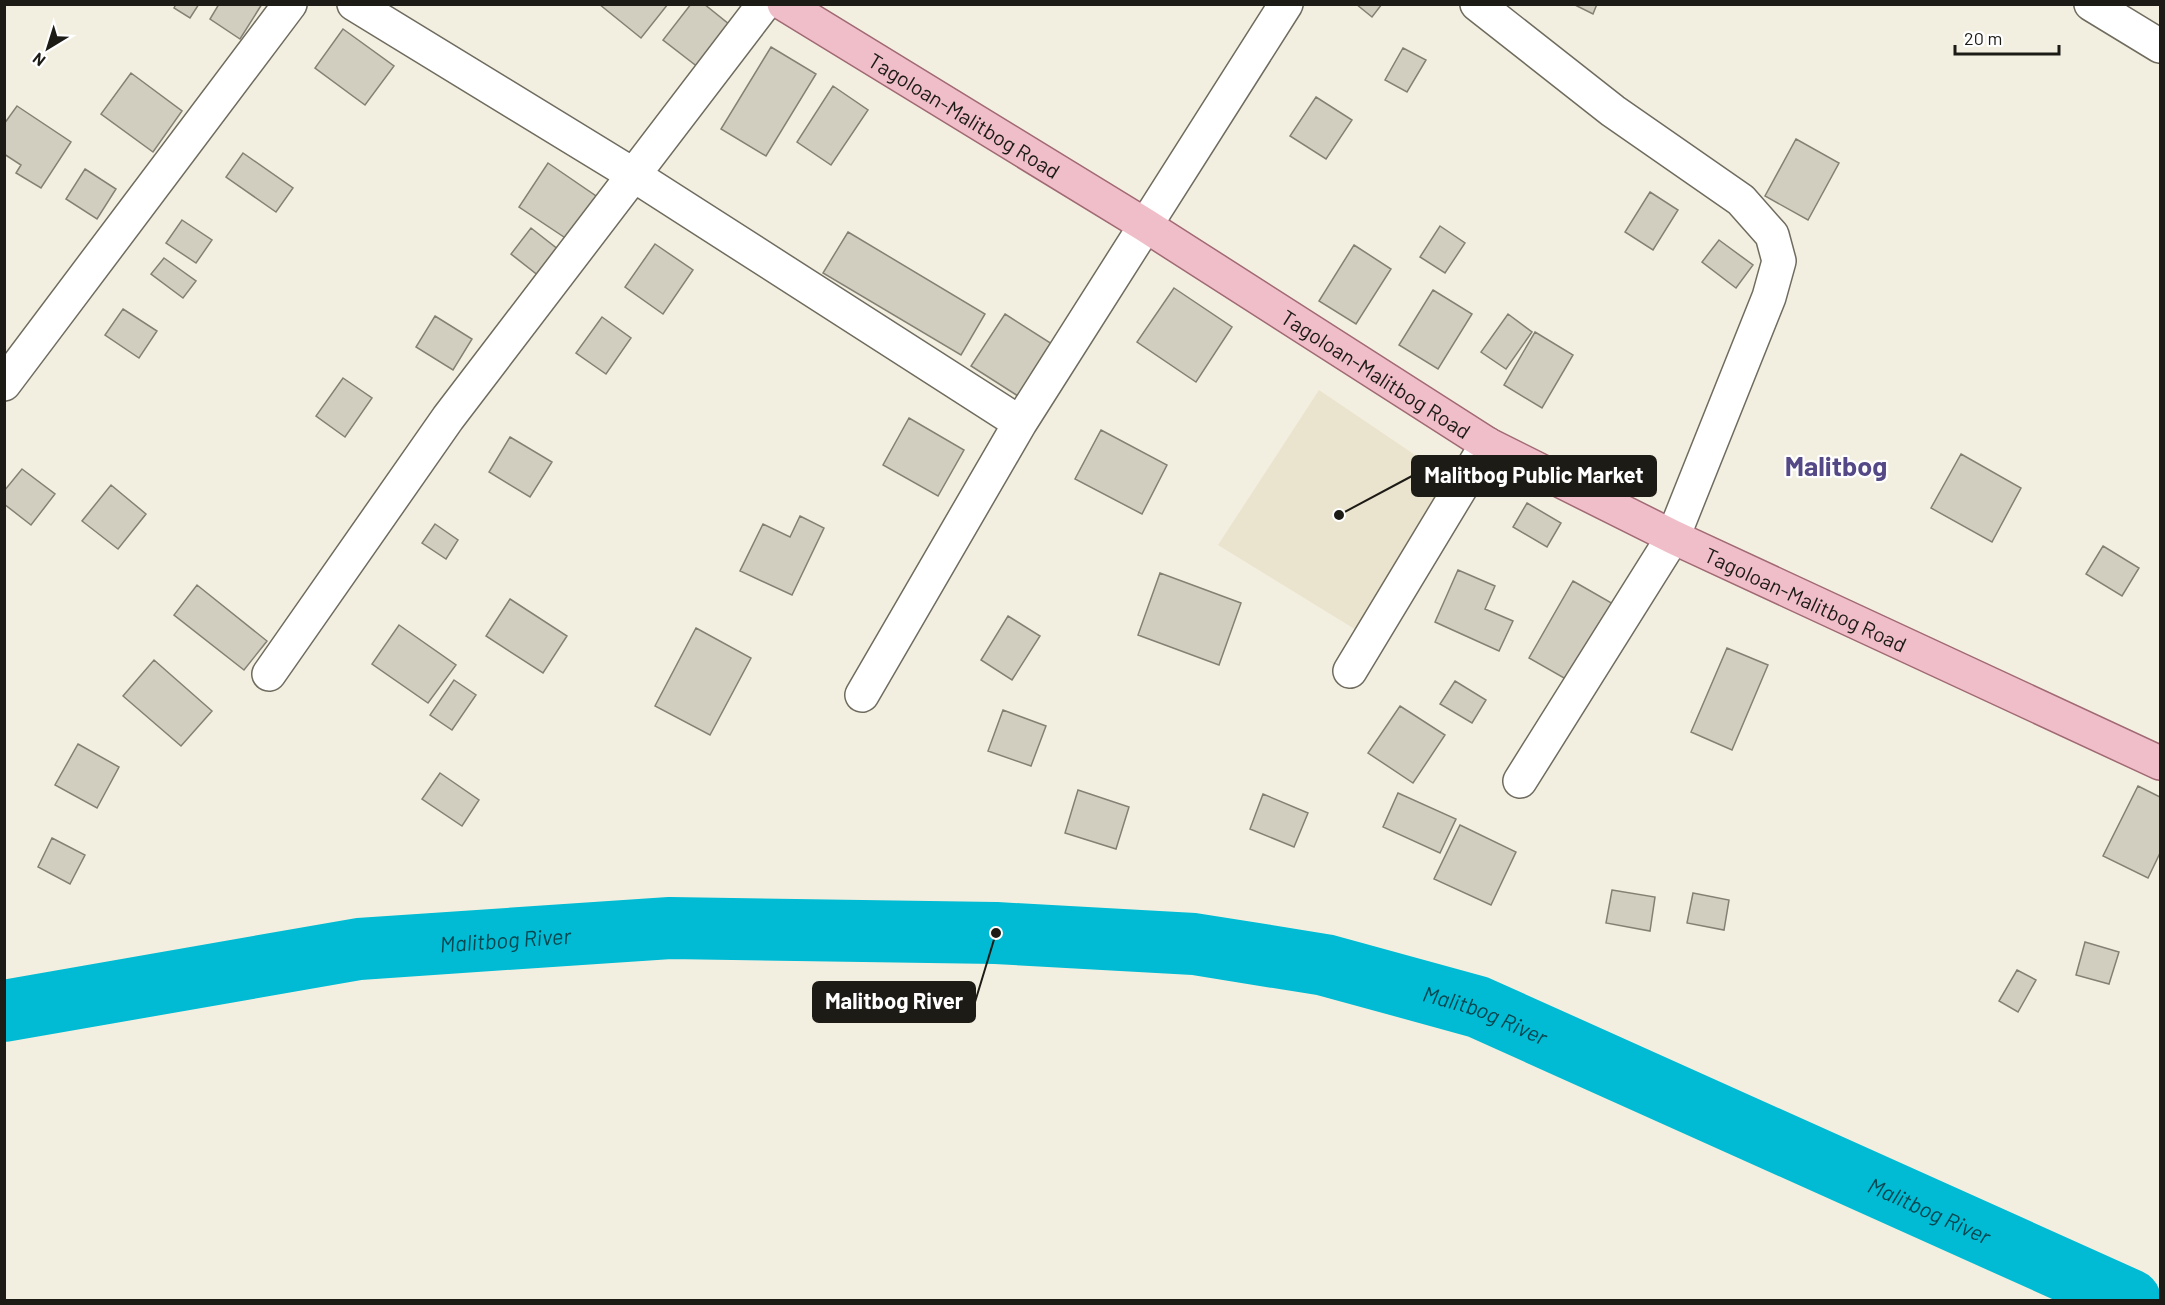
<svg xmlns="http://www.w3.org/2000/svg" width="2165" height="1305" font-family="Barlow,sans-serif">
<rect width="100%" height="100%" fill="#f3efe0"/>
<path fill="#eae3cd" d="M 1319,390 L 1458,484 L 1366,636 L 1218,545 Z"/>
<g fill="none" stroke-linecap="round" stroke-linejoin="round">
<path stroke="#00bbd3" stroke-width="62" id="s1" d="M 4,1011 L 359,949 L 670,928 L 996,933 L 1194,944 L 1325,965 L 1478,1007 L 2130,1300"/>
</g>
<path fill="#d1cdbf" stroke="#848174" stroke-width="1.5" d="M 176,4 L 199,4 L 190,18 L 174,8 Z
M 219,4 L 262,4 L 240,39 L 210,19 Z
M 599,4 L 668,4 L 641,38 Z
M 691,4 L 704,4 L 735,29 L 703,71 L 663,40 Z
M 1356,4 L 1382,4 L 1372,17 Z
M 1573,4 L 1597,4 L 1593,14 Z
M 343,29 L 394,66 L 365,105 L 315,68 Z
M 771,47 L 816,74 L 766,156 L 721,129 Z
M 1403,48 L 1426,60 L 1407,92 L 1385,80 Z
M 131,73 L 182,111 L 153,152 L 101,114 Z
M 833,86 L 868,110 L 831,165 L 797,142 Z
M 1316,97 L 1352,120 L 1326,159 L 1290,136 Z
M 17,106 L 71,142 L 41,188 L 16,173 L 21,165 L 4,154 L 4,124 Z
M 1796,139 L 1839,163 L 1808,220 L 1765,196 Z
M 243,153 L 293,188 L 276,212 L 226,177 Z
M 548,163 L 599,198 L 570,241 L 519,207 Z
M 85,169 L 116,189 L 97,219 L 66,199 Z
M 1650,192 L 1678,210 L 1653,250 L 1625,232 Z
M 182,220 L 212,240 L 196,263 L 166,243 Z
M 1440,226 L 1465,243 L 1445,273 L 1420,257 Z
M 531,228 L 564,254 L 544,280 L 511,254 Z
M 848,232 L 985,314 L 961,355 L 823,273 Z
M 1719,240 L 1753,265 L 1736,288 L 1702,262 Z
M 655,244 L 693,270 L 663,314 L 625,287 Z
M 1354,245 L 1391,269 L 1356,324 L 1319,301 Z
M 164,258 L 196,281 L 183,298 L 151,274 Z
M 1174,288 L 1232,327 L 1196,382 L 1137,342 Z
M 1433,290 L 1472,314 L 1438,369 L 1399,345 Z
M 123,309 L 157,331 L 139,358 L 105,335 Z
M 1005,314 L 1052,344 L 1018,396 L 971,366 Z
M 1508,314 L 1532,332 L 1506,369 L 1481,352 Z
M 435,316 L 472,339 L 453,370 L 416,347 Z
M 602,317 L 631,338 L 606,374 L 576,353 Z
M 1535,332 L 1573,355 L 1542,408 L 1504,385 Z
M 343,378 L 372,398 L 345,437 L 316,416 Z
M 909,418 L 964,450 L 938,496 L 883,465 Z
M 1101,430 L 1167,465 L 1142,514 L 1075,479 Z
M 510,437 L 552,462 L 530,497 L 489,472 Z
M 1961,454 L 2021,488 L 1992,542 L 1931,508 Z
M 22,469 L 55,494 L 31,525 L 4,504 L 4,491 Z
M 111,485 L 146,514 L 118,549 L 82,521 Z
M 1527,503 L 1561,523 L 1547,547 L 1513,527 Z
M 800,516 L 824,528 L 792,595 L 740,571 L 763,524 L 790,537 Z
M 435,524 L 458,540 L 446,559 L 422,543 Z
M 2103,546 L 2139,568 L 2122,596 L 2086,574 Z
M 1458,570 L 1495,586 L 1485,609 L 1513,621 L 1499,651 L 1435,622 Z
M 1160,573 L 1241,603 L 1219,665 L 1138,635 Z
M 1573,581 L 1615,605 L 1571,682 L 1529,658 Z
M 197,585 L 267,641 L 244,670 L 174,615 Z
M 510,599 L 567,636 L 543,673 L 486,636 Z
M 1008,616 L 1040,636 L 1012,680 L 981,660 Z
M 399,625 L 456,665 L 428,703 L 372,664 Z
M 696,628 L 751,658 L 710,735 L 655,706 Z
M 1727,648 L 1768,665 L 1732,750 L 1691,732 Z
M 154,660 L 212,711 L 181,746 L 123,696 Z
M 454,680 L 476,695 L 452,730 L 430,715 Z
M 1455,681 L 1486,700 L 1472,723 L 1440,704 Z
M 1400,706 L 1445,735 L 1413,783 L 1368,753 Z
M 1003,710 L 1046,726 L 1031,766 L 988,751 Z
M 78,744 L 119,767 L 97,808 L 55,785 Z
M 440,773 L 479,800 L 462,826 L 422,799 Z
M 2138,786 L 2160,797 L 2160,853 L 2148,878 L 2103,856 Z
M 1078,790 L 1129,807 L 1116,849 L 1065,833 Z
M 1398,793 L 1456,819 L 1440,853 L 1383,827 Z
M 1263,794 L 1308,813 L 1294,847 L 1250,829 Z
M 1460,825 L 1516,852 L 1491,905 L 1434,879 Z
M 52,838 L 85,855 L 70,884 L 38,867 Z
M 1612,890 L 1655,897 L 1650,931 L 1606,923 Z
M 1693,893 L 1729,900 L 1724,930 L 1687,923 Z
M 2085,942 L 2119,952 L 2109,984 L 2076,975 Z
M 2017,970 L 2036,980 L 2018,1012 L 1999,1001 Z"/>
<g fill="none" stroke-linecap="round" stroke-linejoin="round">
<g stroke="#6f6c5f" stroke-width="36">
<path id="minor" d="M 354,4 L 632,174 L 1020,423
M 1477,4 L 1613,111 L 1741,200 L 1772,235 L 1779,261 L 1769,297 L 1673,537 L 1520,781
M 2091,4 L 2160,46
M 4,384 L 290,4
M 1350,671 L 1487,444
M 269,674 L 448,418 L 764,4
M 862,695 L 1020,423 L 1286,4"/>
</g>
<g stroke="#a06973" stroke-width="36">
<g id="major">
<path id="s2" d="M 784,4 L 1145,225 L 1487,444 L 1673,537 L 2160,763"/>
</g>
</g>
<use href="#minor" stroke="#fff" stroke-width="33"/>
<use href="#major" stroke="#f0bec9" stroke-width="33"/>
</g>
<g text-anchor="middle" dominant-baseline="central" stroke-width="4.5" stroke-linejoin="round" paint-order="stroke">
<g font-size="21" fill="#1d1b16" stroke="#fff">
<text stroke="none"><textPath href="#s2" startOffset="212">Tagoloan-Malitbog Road</textPath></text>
<text stroke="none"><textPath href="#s2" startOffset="698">Tagoloan-Malitbog Road</textPath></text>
<text stroke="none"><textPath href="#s2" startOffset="1184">Tagoloan-Malitbog Road</textPath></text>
</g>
<g font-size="22" font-style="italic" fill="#034751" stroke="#fff">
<text stroke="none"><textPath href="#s1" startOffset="507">Malitbog River</textPath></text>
<text stroke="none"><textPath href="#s1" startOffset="1497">Malitbog River</textPath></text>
<text stroke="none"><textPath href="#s1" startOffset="1983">Malitbog River</textPath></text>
</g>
<g font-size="27" font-weight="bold" fill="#554886" stroke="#fff">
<text x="1836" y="465">Malitbog</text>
</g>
</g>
<path fill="none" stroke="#1d1b16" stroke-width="2" d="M1339 515L1412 476M996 933L975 1002"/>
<g fill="#1d1b16" stroke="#fff" stroke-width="2">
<circle cx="1339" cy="515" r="6"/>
<circle cx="996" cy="933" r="6"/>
</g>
<g fill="#1d1b16" stroke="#1d1b16" stroke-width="2">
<rect x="1412" y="456" width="244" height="40" rx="6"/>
<rect x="813" y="982" width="162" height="40" rx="6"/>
</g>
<g font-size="22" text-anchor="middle" font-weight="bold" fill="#fff">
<text x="1534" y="483">Malitbog Public Market</text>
<text x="894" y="1009">Malitbog River</text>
</g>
<rect width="2165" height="1305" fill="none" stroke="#1d1b16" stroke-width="12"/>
<g transform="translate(48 48) rotate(218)" stroke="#ffffff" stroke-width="4.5" paint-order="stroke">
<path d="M0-4.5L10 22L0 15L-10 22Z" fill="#1d1b16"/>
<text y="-9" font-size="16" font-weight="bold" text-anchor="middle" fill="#1d1b16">N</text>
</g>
<path d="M1955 45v9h104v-9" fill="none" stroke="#1d1b16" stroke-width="3"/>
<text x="1964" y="45" font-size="18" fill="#1d1b16" stroke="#ffffff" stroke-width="4.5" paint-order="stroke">20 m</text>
</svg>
